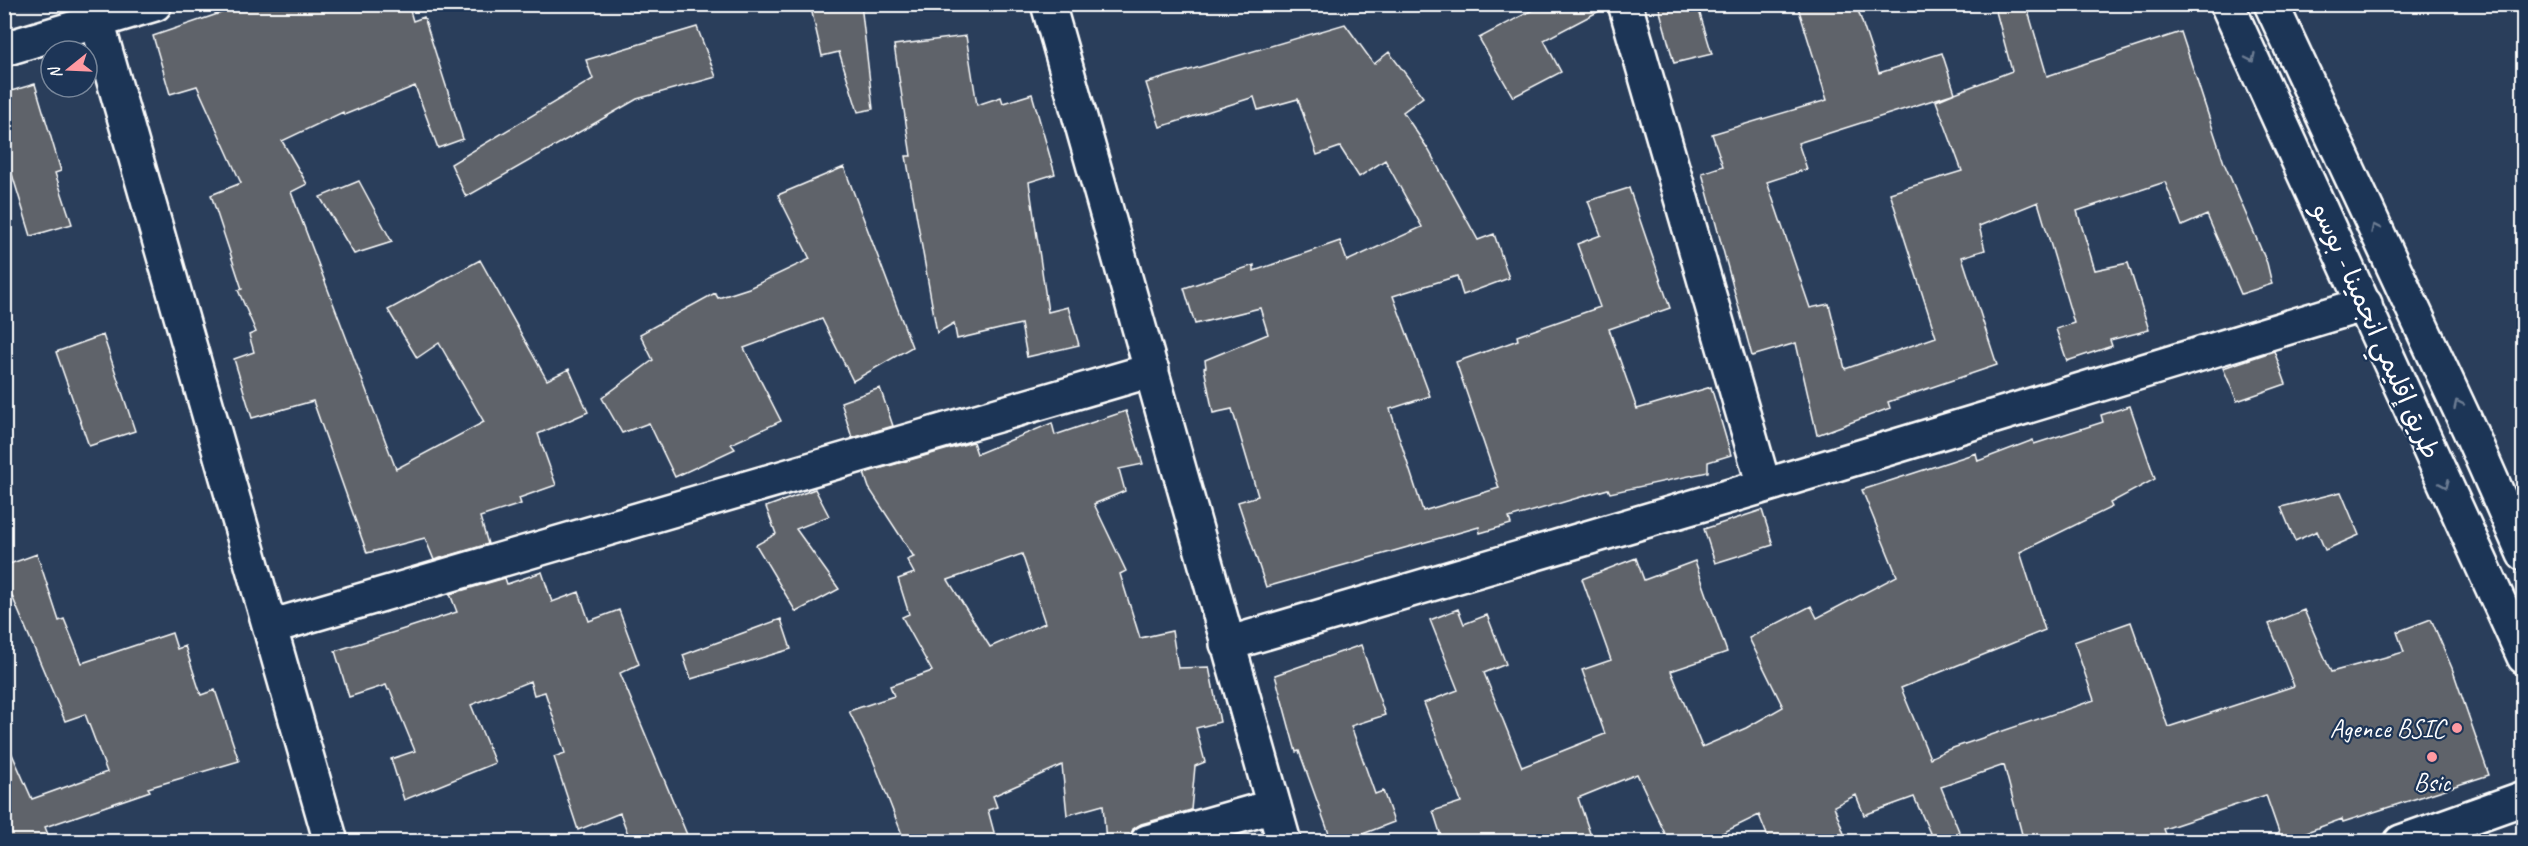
<svg xmlns="http://www.w3.org/2000/svg" width="2528" height="846" font-family="Caveat,'Playpen Sans Arabic',sans-serif">
<rect width="100%" height="100%" fill="#2a3e5b"/>
<filter id="ink" filterUnits="userSpaceOnUse"><feTurbulence type="fractalNoise" baseFrequency=".0167" numOctaves="2"/><feDisplacementMap in="SourceGraphic" scale="12" xChannelSelector="R" yChannelSelector="G"/><feConvolveMatrix kernelMatrix="1 2 1 2 8 2 1 2 1" color-interpolation-filters="sRGB"/></filter>
<g filter="url(#ink)">
<path fill="#5e646a" stroke="#fff" stroke-width="1.5" fill-rule="evenodd" d="M 247,4 L 408,4 L 413,21 L 424,17 L 463,139 L 438,148 L 415,86 L 344,115 L 343,112 L 282,141 L 307,184 L 291,192 L 396,469 L 484,422 L 439,343 L 417,358 L 388,310 L 480,260 L 547,380 L 569,369 L 588,412 L 538,434 L 556,485 L 519,498 L 521,504 L 480,517 L 488,544 L 434,560 L 425,538 L 367,553 L 313,401 L 252,418 L 234,359 L 254,352 L 249,335 L 256,332 L 238,290 L 242,289 L 211,195 L 241,183 L 197,86 L 170,94 L 153,36 Z
M 810,4 L 861,4 L 873,109 L 858,112 L 839,52 L 822,56 Z
M 1544,4 L 1607,4 L 1607,7 L 1544,40 L 1561,72 L 1513,97 L 1479,38 Z
M 1658,4 L 1697,4 L 1712,54 L 1674,63 Z
M 1797,4 L 1856,4 L 1879,73 L 1942,53 L 1955,93 L 2012,71 L 1994,4 L 2026,4 L 2047,76 L 2181,32 L 2224,163 L 2267,263 L 2272,284 L 2241,294 L 2207,215 L 2182,226 L 2165,182 L 2077,211 L 2095,270 L 2128,263 L 2149,330 L 2110,340 L 2112,346 L 2067,361 L 2056,329 L 2074,323 L 2038,202 L 1979,226 L 1985,250 L 1962,257 L 1997,365 L 1888,402 L 1890,408 L 1817,435 L 1796,343 L 1752,356 L 1702,173 L 1723,166 L 1712,134 L 1827,100 ZM 1955,93 L 1936,101 L 1962,171 L 1890,193 L 1936,337 L 1845,369 L 1829,304 L 1810,308 L 1767,182 L 1807,169 L 1798,143 Z
M 1345,24 L 1374,64 L 1389,52 L 1423,97 L 1403,112 L 1428,149 L 1478,240 L 1494,234 L 1509,278 L 1463,295 L 1457,276 L 1393,296 L 1430,396 L 1390,409 L 1423,511 L 1499,488 L 1456,362 L 1518,340 L 1517,336 L 1600,307 L 1577,244 L 1601,235 L 1588,201 L 1629,188 L 1670,308 L 1609,329 L 1637,409 L 1711,387 L 1731,455 L 1708,462 L 1708,472 L 1610,493 L 1608,489 L 1509,518 L 1511,524 L 1480,533 L 1479,527 L 1266,587 L 1238,502 L 1258,496 L 1232,409 L 1213,413 L 1204,368 L 1206,367 L 1205,360 L 1268,334 L 1260,308 L 1195,324 L 1184,288 L 1254,265 L 1254,271 L 1340,241 L 1347,261 L 1422,227 L 1385,160 L 1359,177 L 1340,147 L 1317,155 L 1298,99 L 1258,110 L 1254,97 L 1160,127 L 1146,83 Z
M 697,27 L 716,77 L 637,99 L 466,197 L 451,164 L 593,79 L 586,60 Z
M 966,36 L 977,105 L 1001,97 L 1003,103 L 1032,94 L 1055,174 L 1029,182 L 1048,312 L 1068,307 L 1079,345 L 1027,357 L 1021,324 L 957,339 L 954,323 L 937,333 L 906,156 L 911,156 L 894,45 Z
M 35,84 L 61,171 L 55,173 L 72,224 L 31,236 L 4,148 L 4,93 Z
M 844,167 L 912,347 L 853,381 L 822,319 L 744,348 L 781,421 L 731,444 L 735,449 L 675,477 L 649,423 L 622,433 L 602,398 L 653,360 L 640,334 L 715,293 L 718,298 L 749,288 L 810,259 L 778,195 Z
M 359,181 L 392,242 L 354,254 L 320,197 Z
M 103,335 L 135,431 L 89,446 L 56,352 Z
M 2274,351 L 2286,384 L 2237,401 L 2223,368 Z
M 880,388 L 893,426 L 852,438 L 841,402 Z
M 2130,406 L 2155,479 L 2110,503 L 2112,507 L 2020,552 L 2045,630 L 1901,688 L 1930,758 L 1947,750 L 2094,700 L 2074,642 L 2131,622 L 2168,727 L 2294,686 L 2269,624 L 2304,610 L 2331,672 L 2404,652 L 2397,632 L 2431,619 L 2452,668 L 2489,775 L 2343,822 L 2342,819 L 2282,841 L 2266,795 L 2164,829 L 2169,842 L 2024,842 L 2004,765 L 1941,787 L 1963,841 L 1961,842 L 1934,842 L 1914,797 L 1864,815 L 1856,795 L 1834,806 L 1847,842 L 1770,842 L 1759,815 L 1704,842 L 1669,842 L 1637,774 L 1578,798 L 1593,842 L 1443,842 L 1433,811 L 1461,802 L 1424,703 L 1458,690 L 1430,620 L 1458,609 L 1464,624 L 1487,615 L 1506,664 L 1484,673 L 1522,767 L 1605,734 L 1582,670 L 1611,660 L 1582,579 L 1636,558 L 1644,580 L 1695,561 L 1727,652 L 1671,671 L 1702,747 L 1746,728 L 1783,707 L 1749,638 L 1811,606 L 1817,618 L 1897,576 L 1862,490 L 1976,453 L 1978,461 L 2033,440 L 2034,444 L 2103,422 L 2101,415 Z
M 1126,411 L 1143,464 L 1119,469 L 1125,491 L 1094,504 L 1126,571 L 1120,574 L 1140,638 L 1172,631 L 1178,668 L 1209,667 L 1220,722 L 1196,728 L 1205,762 L 1195,766 L 1191,810 L 1141,824 L 1133,829 L 1129,842 L 1106,842 L 1103,805 L 1067,815 L 1062,765 L 993,796 L 997,807 L 988,810 L 995,836 L 978,842 L 905,842 L 873,760 L 849,711 L 894,696 L 890,686 L 932,671 L 902,617 L 909,614 L 898,579 L 914,573 L 907,560 L 914,557 L 869,488 L 864,473 L 973,442 L 977,454 L 1052,423 L 1055,435 ZM 1022,554 L 1045,623 L 990,647 L 948,580 Z
M 815,489 L 829,516 L 796,529 L 839,589 L 796,612 L 756,545 L 776,534 L 766,507 Z
M 2341,492 L 2359,535 L 2325,550 L 2317,531 L 2295,541 L 2281,507 Z
M 1762,510 L 1773,545 L 1715,563 L 1704,529 Z
M 37,554 L 59,621 L 64,619 L 82,663 L 172,633 L 177,649 L 185,646 L 201,695 L 215,690 L 239,761 L 148,788 L 150,791 L 45,827 L 51,842 L 4,842 L 4,736 L 32,799 L 107,772 L 85,714 L 65,721 L 4,577 L 4,566 Z
M 542,572 L 552,602 L 579,592 L 589,621 L 619,610 L 639,664 L 620,673 L 690,842 L 631,842 L 620,813 L 578,830 L 554,757 L 565,753 L 545,692 L 534,695 L 530,681 L 471,705 L 495,763 L 404,800 L 391,759 L 415,751 L 390,690 L 388,690 L 386,685 L 349,697 L 335,651 L 457,612 L 450,594 L 505,578 L 507,584 Z
M 781,619 L 791,649 L 691,679 L 683,655 Z
M 1361,645 L 1385,715 L 1351,726 L 1375,794 L 1383,791 L 1394,822 L 1342,842 L 1332,842 L 1299,751 L 1296,752 L 1275,675 Z"/>
<g fill="none" stroke-linecap="round" stroke-linejoin="round">
<g stroke="#fff" stroke-width="38">
<path id="street" d="M 92,4 L 331,842
M 1048,4 L 1284,842
M 1625,4 L 1764,486
M 4,49 L 155,4
M 270,627 L 1152,370
M 1227,644 L 1764,486 L 2365,304
M 1147,842 L 1274,806
M 2401,842 L 2524,798"/>
</g>
<g stroke="#fff" stroke-width="38">
<path id="secondary" d="M 2227,4 L 2524,657
M 2271,4 L 2469,429 L 2524,554"/>
</g>
<use href="#street" stroke="#1d3557" stroke-width="33"/>
<use href="#secondary" stroke="#1d3557" stroke-width="33"/>
</g>
<defs><path id="oneway-chevron" d="M-2-3.5L2.5 0L-2 3.5" fill="none" stroke-width="1.6" stroke-linecap="round" stroke-linejoin="round" transform="scale(1.5)"/></defs>
<g stroke="#6c7c92">
<use href="#oneway-chevron" transform="translate(2251 58) rotate(65)"/>
<use href="#oneway-chevron" transform="translate(2375 228) rotate(-115)"/>
<use href="#oneway-chevron" transform="translate(2458 404) rotate(-115)"/>
<use href="#oneway-chevron" transform="translate(2445 484) rotate(66)"/>
</g>
</g>
<g fill="#ff9aa2" stroke="#1d3557" stroke-width="2">
<circle cx="2457" cy="728" r="6"/>
<circle cx="2432" cy="757" r="6"/>
</g>
<g text-anchor="middle" dominant-baseline="central" stroke-width="4.5" stroke-linejoin="round" paint-order="stroke">
<g font-size="26" fill="#fff" stroke="#1d3557">
<text transform="translate(2376 331) rotate(66)">طريق إقليمي انجمينا - بوسو</text>
</g>
<g font-size="26" fill="#fff" stroke="#1d3557" text-anchor="end">
<text x="2445" y="728">Agence BSIC</text>
<text x="2432" y="782" text-anchor="middle">Bsic</text>
</g>
</g>
<rect width="2528" height="846" fill="none" stroke="#1d3557" stroke-width="24"/>
<rect x="12" y="12" width="2504" height="822" fill="none" stroke="#fff" stroke-width="2" filter="url(#ink)"/>
<g transform="translate(69 69) rotate(252)"><circle r="28" fill="#1d3557" stroke="#77869a" stroke-width="1.5"/>
<path d="M0-4.5L10 22L0 15L-10 22Z" fill="#ff9aa2"/>
<text y="-9" font-size="16" font-weight="bold" text-anchor="middle" fill="#ffffff">N</text>
</g>
</svg>
